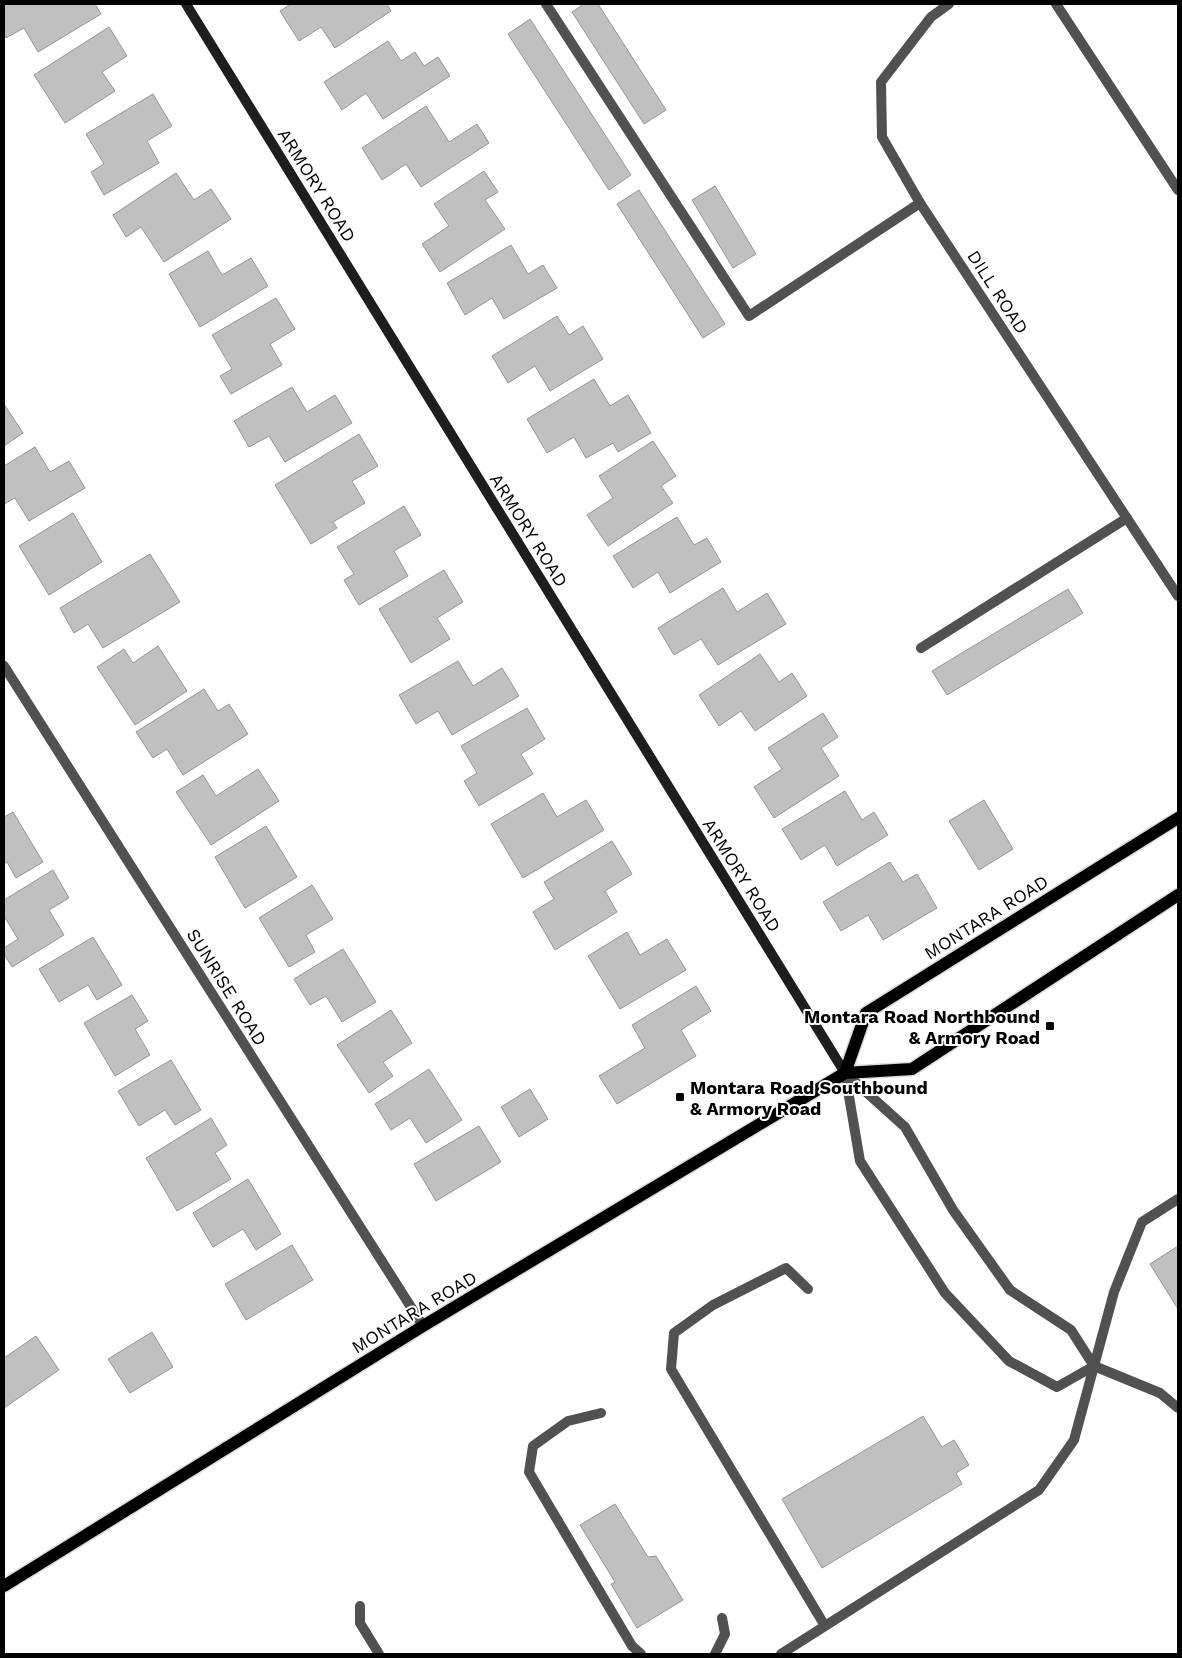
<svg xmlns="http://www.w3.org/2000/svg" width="1182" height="1658" font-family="'Work Sans',sans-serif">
<rect width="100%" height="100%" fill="#fff"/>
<path fill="#c0c0c0" stroke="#959595" d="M 4,4 L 95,4 L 101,14 L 38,52 L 24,28 L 6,38 L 4,34 Z
M 291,4 L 387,4 L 391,11 L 335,48 L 321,27 L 299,41 L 280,11 Z
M 584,4 L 598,4 L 666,110 L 644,124 L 572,12 Z
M 530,19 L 631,175 L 609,190 L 508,34 Z
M 109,27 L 127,56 L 102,72 L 115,91 L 65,123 L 34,75 Z
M 388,41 L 401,61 L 415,52 L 424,66 L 438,57 L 450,76 L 383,119 L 366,93 L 342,110 L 324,82 Z
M 153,94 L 172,126 L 147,141 L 159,163 L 104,195 L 91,172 L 104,164 L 86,134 Z
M 426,106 L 449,142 L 477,124 L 489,143 L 421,187 L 406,164 L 382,180 L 362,148 Z
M 484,171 L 498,192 L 485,200 L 505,229 L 440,272 L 422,244 L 449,226 L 434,204 Z
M 176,173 L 194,200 L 211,189 L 231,219 L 164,262 L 141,227 L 126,237 L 113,215 Z
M 715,186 L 756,254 L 733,268 L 692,200 Z
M 639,190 L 725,324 L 703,338 L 617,204 Z
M 511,245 L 528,274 L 543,265 L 557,288 L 504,319 L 492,298 L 465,315 L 447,283 Z
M 208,251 L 222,275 L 251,258 L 268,286 L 200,327 L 169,274 Z
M 276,298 L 295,329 L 270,344 L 282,365 L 231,394 L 220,376 L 232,369 L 212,335 Z
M 557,316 L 569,335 L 583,326 L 603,359 L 550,391 L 535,366 L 508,383 L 492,356 Z
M 594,379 L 610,406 L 628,395 L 651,433 L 618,452 L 613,443 L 586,458 L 574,437 L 547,453 L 527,419 Z
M 292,387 L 307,412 L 335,395 L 352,423 L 285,462 L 269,436 L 249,447 L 234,421 Z
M 4,404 L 23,433 L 4,446 Z
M 359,434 L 378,466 L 352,481 L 365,503 L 333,522 L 337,528 L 311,544 L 275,485 Z
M 653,441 L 676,476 L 661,486 L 673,503 L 608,546 L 587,515 L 613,498 L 599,476 Z
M 35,447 L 50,472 L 69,461 L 85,488 L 29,521 L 15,498 L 4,504 L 4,466 Z
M 404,506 L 421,535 L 394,551 L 408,576 L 359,605 L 344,580 L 354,574 L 337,547 Z
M 73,513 L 102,562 L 49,595 L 19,546 Z
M 677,517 L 694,545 L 707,538 L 721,562 L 670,593 L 658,572 L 633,588 L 613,556 Z
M 150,554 L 180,602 L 103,648 L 88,624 L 74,633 L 60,608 Z
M 444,570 L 463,602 L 437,618 L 450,639 L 411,663 L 379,609 Z
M 723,588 L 737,612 L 767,593 L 786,624 L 718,665 L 701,639 L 674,655 L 658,628 Z
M 1068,589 L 1083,613 L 947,695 L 932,671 Z
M 158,646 L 187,691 L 135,725 L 97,667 L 124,649 L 133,663 Z
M 760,654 L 779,682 L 792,673 L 807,696 L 755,731 L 741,711 L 719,726 L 699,695 Z
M 458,661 L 473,686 L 502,668 L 519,696 L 452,735 L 438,711 L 416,724 L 399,695 Z
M 204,689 L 218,711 L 229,704 L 248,734 L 183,775 L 167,749 L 153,758 L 136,732 Z
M 527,708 L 545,739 L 521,754 L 533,774 L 479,806 L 464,781 L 477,773 L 461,746 Z
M 823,713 L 838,737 L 821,748 L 839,776 L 774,818 L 754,787 L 782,769 L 768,748 Z
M 258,769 L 279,801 L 211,845 L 176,792 L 203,775 L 216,796 Z
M 845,791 L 862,820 L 874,812 L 888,835 L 837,866 L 825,845 L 801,860 L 782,829 Z
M 543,793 L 557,817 L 586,800 L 604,830 L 523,878 L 491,824 Z
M 984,800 L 1013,849 L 979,870 L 949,821 Z
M 13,812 L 43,862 L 16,878 L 7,862 L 4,864 L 4,817 Z
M 266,826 L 297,877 L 245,908 L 215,857 Z
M 612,841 L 632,874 L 605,891 L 617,912 L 555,950 L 533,912 L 554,899 L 544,882 Z
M 890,862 L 903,882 L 917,874 L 937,908 L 883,940 L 868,915 L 841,931 L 823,902 Z
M 53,870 L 69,898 L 49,910 L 64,935 L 12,967 L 4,954 L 4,948 L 18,939 L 4,916 L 4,900 Z
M 312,885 L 333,919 L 306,935 L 315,952 L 289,967 L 259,918 Z
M 627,932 L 640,955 L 667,939 L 686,970 L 620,1009 L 588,956 Z
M 93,937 L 122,985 L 97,1000 L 88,985 L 59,1002 L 39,969 Z
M 343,949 L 376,1002 L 342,1022 L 326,996 L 310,1005 L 294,979 Z
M 696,986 L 711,1011 L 681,1030 L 696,1056 L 617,1104 L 599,1076 L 645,1048 L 632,1025 Z
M 132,995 L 148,1021 L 135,1029 L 150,1055 L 115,1076 L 84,1023 Z
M 391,1010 L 412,1043 L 383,1062 L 393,1076 L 369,1093 L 337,1045 Z
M 171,1060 L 201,1110 L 175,1125 L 165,1110 L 139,1126 L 118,1091 Z
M 429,1069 L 462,1120 L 426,1143 L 410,1118 L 391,1130 L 375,1104 Z
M 530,1089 L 548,1119 L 519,1137 L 501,1107 Z
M 211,1118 L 227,1145 L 215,1153 L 231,1179 L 177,1211 L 146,1158 Z
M 479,1126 L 501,1162 L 436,1201 L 414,1164 Z
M 248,1179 L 281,1234 L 256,1250 L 243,1229 L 213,1247 L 193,1213 Z
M 292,1245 L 313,1280 L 246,1320 L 225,1284 Z
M 1178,1246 L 1178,1309 L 1150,1264 Z
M 152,1332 L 173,1367 L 130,1393 L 108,1359 Z
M 36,1336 L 59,1370 L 4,1408 L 4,1358 Z
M 923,1416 L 942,1447 L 954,1440 L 969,1465 L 956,1473 L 962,1484 L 822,1568 L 782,1499 Z
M 615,1504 L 648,1557 L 656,1556 L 683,1600 L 637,1628 L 611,1584 L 615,1582 L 580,1525 Z"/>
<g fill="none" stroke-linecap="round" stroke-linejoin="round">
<g stroke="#dbdbdb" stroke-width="15">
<path id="primary" d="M 845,1073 L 866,1013 L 1178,818
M 4,1586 L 423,1326 L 845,1073 L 912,1069 L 1178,895"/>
</g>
<path stroke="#515151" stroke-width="10" d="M 546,4 L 749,316 L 920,203
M 1056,4 L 1178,190
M 921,648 L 1127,518
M 845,1073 L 905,1127 L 953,1210 L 1010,1290 L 1071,1330 L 1094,1366 L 1160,1393 L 1178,1408
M 845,1073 L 860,1161 L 945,1293 L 1009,1361 L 1057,1387 L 1094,1366
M 808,1289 L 786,1268 L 713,1305 L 674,1333 L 671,1369 L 825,1626
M 601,1413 L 568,1421 L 533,1446 L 529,1472 L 632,1646 L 641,1654
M 360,1606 L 360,1623 L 379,1654
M 715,1654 L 725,1634 L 722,1618
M 781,1654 L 1039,1490 L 1074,1440 L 1114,1292 L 1142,1222 L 1178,1199"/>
<path stroke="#515151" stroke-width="10" d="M 949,4 L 931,17 L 881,82 L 882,137 L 920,203 L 1178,596
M 4,666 L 423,1326"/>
<path stroke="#1e1e1e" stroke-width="10" d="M 186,4 L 845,1073"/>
<use href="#primary" stroke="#000" stroke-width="12"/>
</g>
<g fill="#000" stroke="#fff" stroke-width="2">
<rect x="1045" y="1021" width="10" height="10" rx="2.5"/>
<rect x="675" y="1092" width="10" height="10" rx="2.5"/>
</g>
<g text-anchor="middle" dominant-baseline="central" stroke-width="4" stroke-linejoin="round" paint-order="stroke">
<g font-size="18" fill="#000" stroke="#fff">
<text transform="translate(317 185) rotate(58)">ARMORY ROAD</text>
<text transform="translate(998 292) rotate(57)">DILL ROAD</text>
<text transform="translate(529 530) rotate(58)">ARMORY ROAD</text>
<text transform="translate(742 875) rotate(58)">ARMORY ROAD</text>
<text transform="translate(986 917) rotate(-32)">MONTARA ROAD</text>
<text transform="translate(227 987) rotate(58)">SUNRISE ROAD</text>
<text transform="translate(414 1312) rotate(-31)">MONTARA ROAD</text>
</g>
<g font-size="18" font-weight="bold" fill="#000" stroke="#fff" text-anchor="end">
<text x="1040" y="1016">Montara Road Northbound<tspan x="1040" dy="21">&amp; Armory Road</tspan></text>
<text x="690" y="1087" text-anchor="start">Montara Road Southbound<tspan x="690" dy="21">&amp; Armory Road</tspan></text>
</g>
</g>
<rect width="1182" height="1658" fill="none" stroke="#000000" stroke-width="10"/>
</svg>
